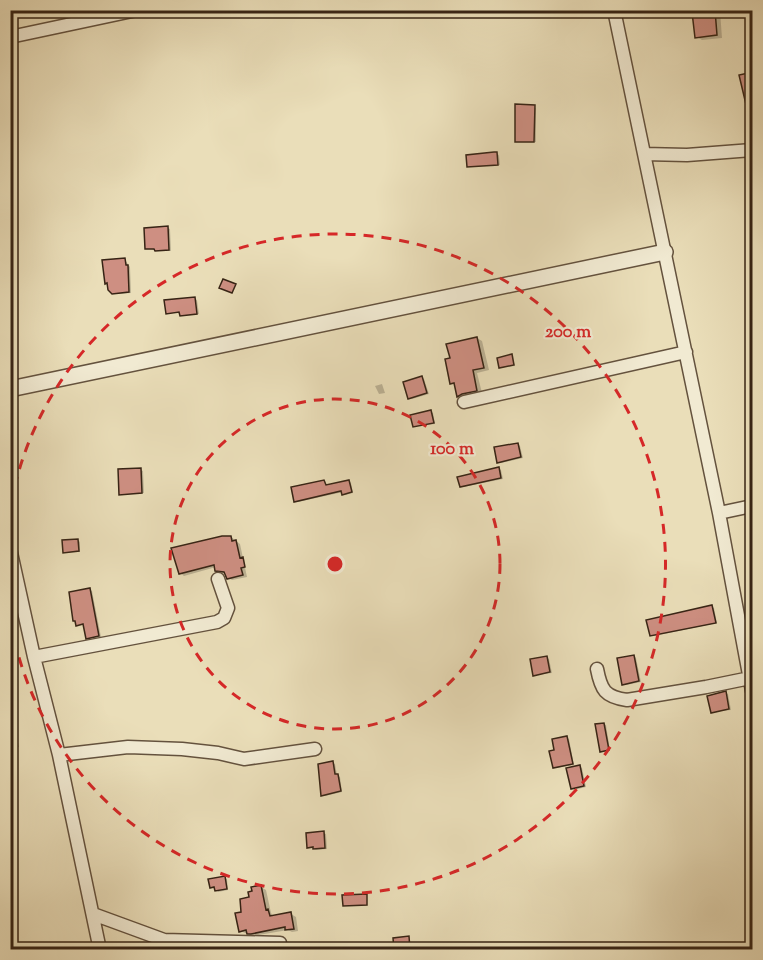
<svg xmlns="http://www.w3.org/2000/svg" width="763" height="960" font-family="'Sorts Mill Goudy',serif">
<rect width="100%" height="100%" fill="#eadeb9"/>
<filter id="stains"><feTurbulence type="fractalNoise" baseFrequency=".00333" numOctaves="4"/><feColorMatrix values="0 0 0 0 .2 0 0 0 0 .09 0 0 0 0 .02 0 0 0 .5 -.17"/></filter>
<radialGradient id="worn" r=".72"><stop offset=".6" stop-color="#630" stop-opacity="0"/><stop offset="1" stop-color="#630" stop-opacity=".3"/></radialGradient>
<path fill="#0003" d="M 698,10 L 720,11 L 722,38 L 702,40 L 697,37 Z
M 534,107 L 536,108 L 536,142 L 518,142 L 516,141 Z
M 497,154 L 499,155 L 500,165 L 468,166 Z
M 168,228 L 170,229 L 171,251 L 148,249 Z
M 125,260 L 130,267 L 131,293 L 115,294 L 106,283 Z
M 195,299 L 197,300 L 199,314 L 183,316 L 181,313 L 167,313 Z
M 477,338 L 482,341 L 489,370 L 477,373 L 482,393 L 464,399 L 459,396 L 456,386 L 452,383 Z
M 512,356 L 515,366 L 501,367 Z
M 422,378 L 424,379 L 429,394 L 412,399 L 409,398 Z
M 382,384 L 385,393 L 379,394 L 375,386 Z
M 431,412 L 433,413 L 435,424 L 414,426 Z
M 518,444 L 520,446 L 523,458 L 501,463 L 498,462 Z
M 752,446 L 752,480 L 746,447 Z
M 499,469 L 501,470 L 503,479 L 463,487 L 461,486 Z
M 141,470 L 143,471 L 144,493 L 121,494 Z
M 324,481 L 327,486 L 349,481 L 351,483 L 353,493 L 345,495 L 343,492 L 298,502 L 296,501 Z
M 231,537 L 240,544 L 247,577 L 232,580 L 228,578 L 226,574 L 216,571 L 216,567 L 184,576 L 180,573 Z
M 78,540 L 80,542 L 80,552 L 65,552 Z
M 90,590 L 92,591 L 101,637 L 89,639 L 87,638 L 85,625 L 77,625 Z
M 712,607 L 714,608 L 717,623 L 654,636 L 651,635 Z
M 634,656 L 636,658 L 641,682 L 626,685 L 623,684 Z
M 547,658 L 549,659 L 552,673 L 535,675 Z
M 726,693 L 728,694 L 731,710 L 712,712 Z
M 603,724 L 606,725 L 610,750 L 604,752 L 602,751 Z
M 10,732 L 16,733 L 19,747 L 10,749 Z
M 567,738 L 569,739 L 574,765 L 556,768 L 554,767 Z
M 332,763 L 335,764 L 337,775 L 340,777 L 342,792 L 325,796 L 323,795 Z
M 579,766 L 582,768 L 586,787 L 574,790 L 572,788 Z
M 10,774 L 14,775 L 18,792 L 10,794 Z
M 323,833 L 326,834 L 327,849 L 316,850 L 309,847 Z
M 225,878 L 227,879 L 228,890 L 218,892 L 216,888 L 211,887 Z
M 261,887 L 266,890 L 271,913 L 274,917 L 291,914 L 296,917 L 298,931 L 292,932 L 288,930 L 253,936 L 240,931 L 243,913 L 251,898 Z"/>
<path fill="#ce8f82" stroke="#372415" stroke-width="1.5" d="M 698,10 L 715,10 L 717,35 L 695,38 L 692,12 Z
M 753,72 L 753,116 L 749,117 L 739,75 Z
M 515,104 L 535,105 L 534,142 L 515,142 Z
M 494,152 L 497,152 L 498,165 L 467,167 L 466,155 Z
M 168,226 L 169,250 L 155,251 L 154,249 L 145,249 L 144,228 Z
M 125,258 L 126,265 L 128,265 L 129,292 L 112,294 L 108,290 L 107,283 L 105,284 L 102,260 Z
M 223,279 L 236,284 L 232,293 L 219,288 Z
M 195,297 L 197,314 L 180,316 L 179,312 L 166,314 L 164,300 Z
M 477,337 L 484,368 L 473,370 L 477,391 L 462,394 L 457,397 L 454,383 L 450,384 L 445,359 L 450,358 L 446,344 Z
M 512,354 L 514,365 L 499,368 L 497,358 Z
M 422,376 L 427,393 L 408,399 L 403,382 Z
M 431,410 L 434,423 L 413,427 L 410,415 Z
M 518,443 L 521,457 L 497,463 L 494,447 Z
M 499,467 L 501,478 L 460,487 L 457,477 Z
M 141,468 L 142,493 L 119,495 L 118,469 Z
M 324,480 L 326,485 L 349,480 L 352,492 L 342,495 L 341,491 L 294,502 L 291,487 Z
M 222,536 L 231,536 L 232,541 L 236,540 L 240,558 L 243,557 L 245,567 L 241,568 L 243,575 L 227,579 L 224,572 L 215,571 L 214,565 L 179,574 L 171,548 Z
M 78,539 L 79,551 L 63,553 L 62,540 Z
M 90,588 L 99,636 L 86,639 L 83,624 L 76,626 L 75,621 L 73,621 L 69,592 Z
M 712,605 L 716,623 L 650,636 L 646,620 Z
M 634,655 L 639,681 L 622,685 L 617,658 Z
M 547,656 L 550,672 L 533,676 L 530,659 Z
M 726,691 L 729,709 L 711,713 L 707,696 Z
M 604,723 L 609,750 L 600,752 L 595,724 Z
M 567,736 L 573,764 L 553,768 L 549,751 L 554,750 L 552,739 Z
M 333,761 L 335,774 L 338,774 L 341,791 L 321,796 L 318,764 Z
M 580,765 L 584,786 L 571,789 L 566,768 Z
M 324,831 L 325,848 L 313,849 L 313,847 L 307,848 L 306,833 Z
M 225,876 L 227,889 L 215,891 L 214,887 L 210,888 L 208,879 Z
M 261,885 L 266,910 L 268,909 L 270,916 L 291,912 L 294,929 L 285,930 L 285,927 L 251,934 L 247,934 L 246,930 L 239,932 L 235,913 L 241,912 L 240,899 L 249,897 L 248,892 L 252,891 L 251,887 Z
M 367,894 L 367,905 L 343,906 L 342,895 Z
M 409,936 L 410,950 L 394,950 L 393,938 Z"/>
<g fill="none" stroke-linecap="round" stroke-linejoin="round">
<g stroke="#64523e" stroke-width="15">
<path id="minor" d="M 614,10 L 719,513 L 752,691
M 10,37 L 137,10
M 644,154 L 687,155 L 752,150
M 464,402 L 686,352
M 719,513 L 752,506
M 10,548 L 34,657 L 59,755 L 100,950
M 34,657 L 217,622 L 224,618 L 228,608 L 218,579
M 597,669 C 601,690 605,697 627,700 L 706,687 L 750,678
M 59,755 L 128,747 L 182,749 L 218,753 L 244,759 L 315,749
M 93,914 L 164,940 L 280,943"/>
</g>
<g stroke="#64523e" stroke-width="18">
<path id="tertiary" d="M 10,389 L 665,252"/>
</g>
<use href="#minor" stroke="#f1ead2" stroke-width="12"/>
<use href="#tertiary" stroke="#f1ead2" stroke-width="15"/>
</g>
<g fill="none" stroke="#d62828" stroke-width="3" stroke-dasharray="10 8">
<circle cx="335" cy="564" r="165"/>
<path d="M11 504A330 330 0 1 1 11 624"/>
</g>
<circle cx="335" cy="564" r="9" fill="#d62828" stroke="#f1ead2" stroke-width="3"/>
<g font-size="18" text-anchor="middle" font-weight="bold" fill="#d62828" stroke="#f1ead2" stroke-width="4.5" stroke-linejoin="round" paint-order="stroke">
<text x="568" y="337">200 m</text>
<text x="452" y="454">100 m</text>
</g>
<rect width="763" height="960" fill="none" stroke="#eadeb9" stroke-width="36"/>
<rect x="12" y="12" width="739" height="936" fill="none" stroke="#372415" stroke-width="3"/>
<rect x="18" y="18" width="727" height="924" fill="none" stroke="#372415" stroke-width="1.5"/>
<rect width="100%" height="100%" filter="url(#stains)"/>
<rect width="100%" height="100%" fill="url(#worn)"/>
</svg>
